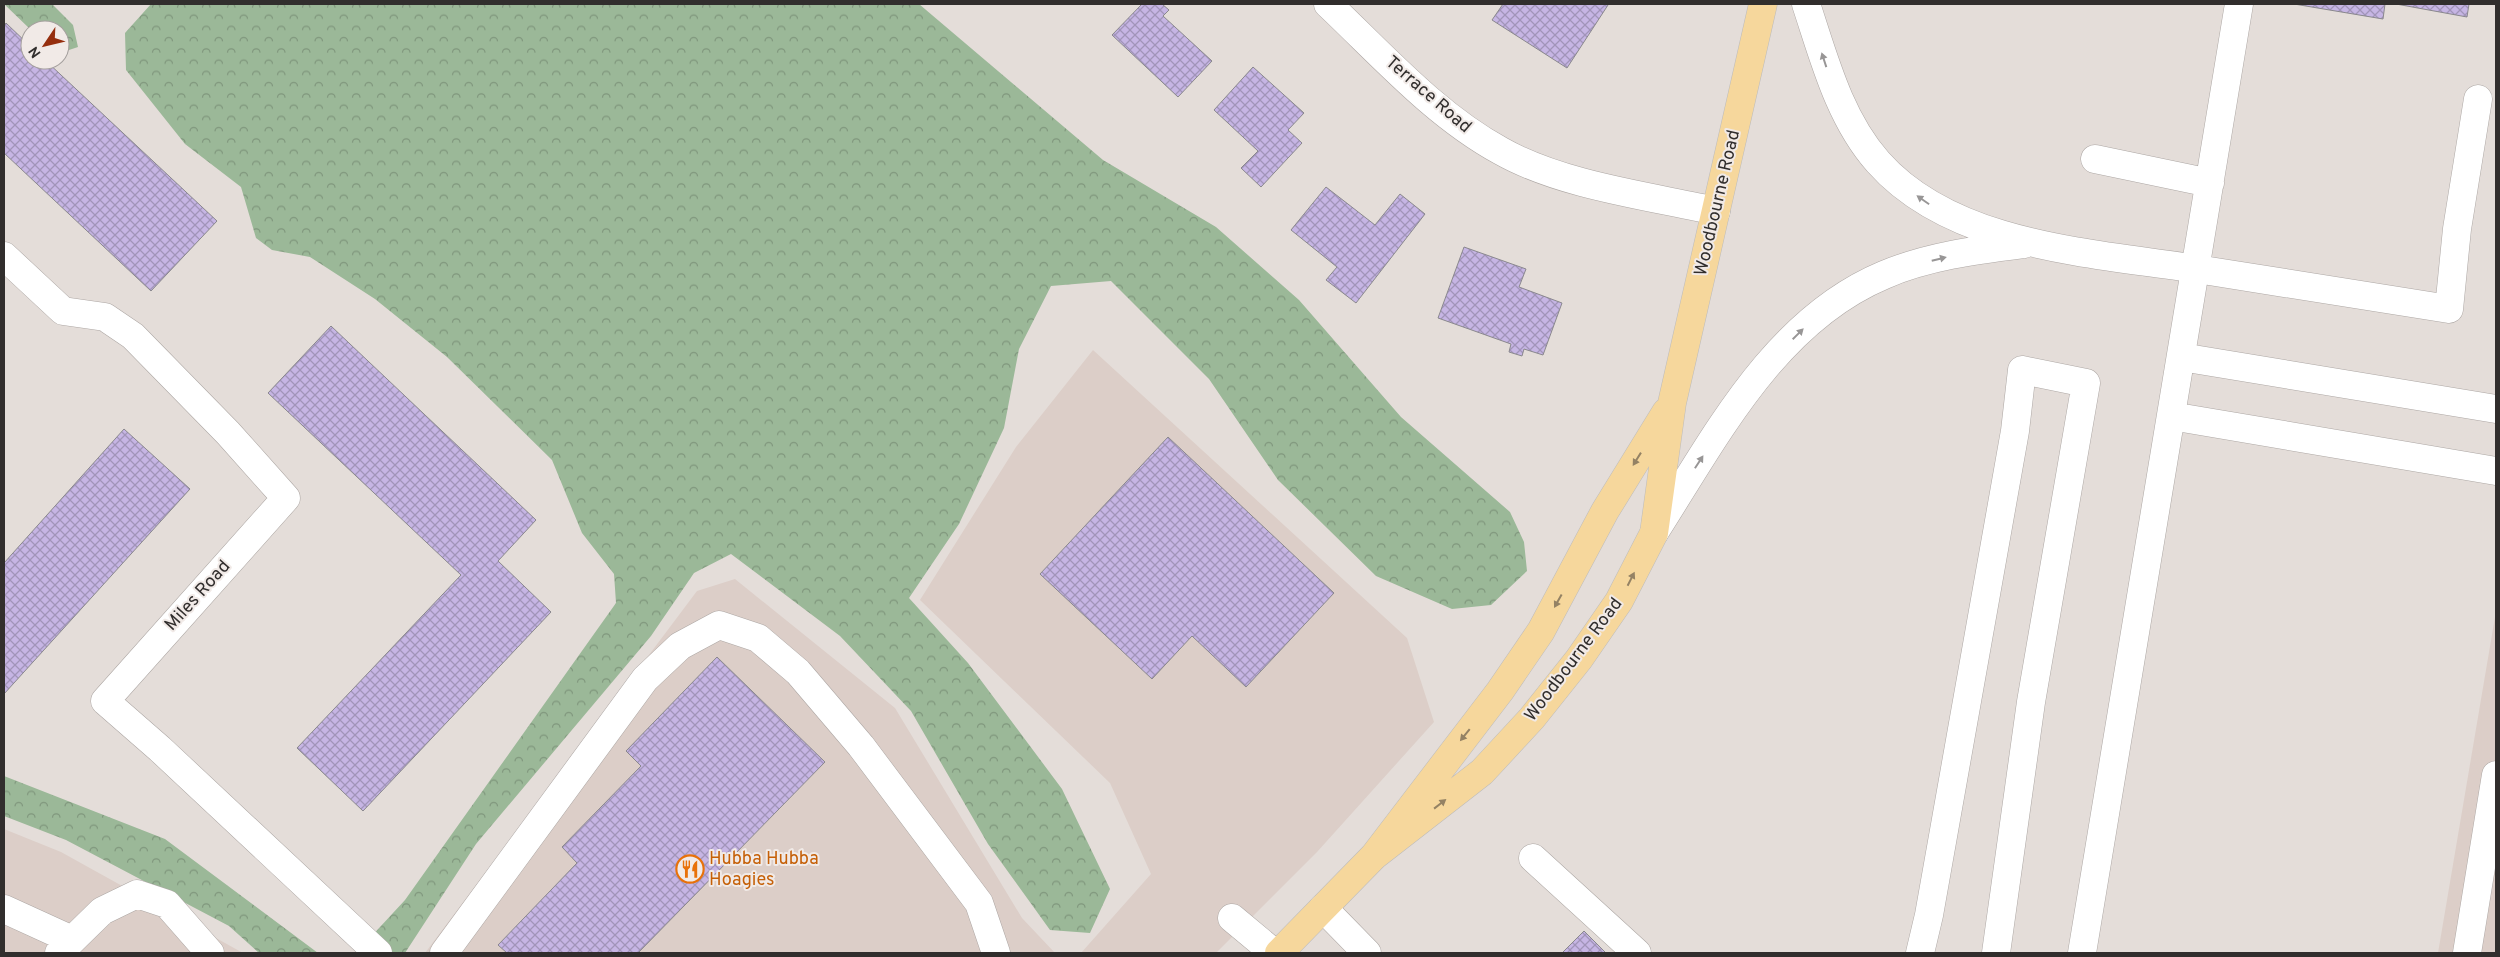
<svg xmlns="http://www.w3.org/2000/svg" width="2500" height="957" font-family="Overpass,sans-serif">
<defs>
<pattern id="forest-crowns" width="20" height="18" patternUnits="userSpaceOnUse" patternTransform="scale(1.25)"><rect width="20" height="18" fill="#9bb898"/><path d="M2 6a3 3 0 1 1 6 0M12 15a3 3 0 1 1 6 0" fill="none" stroke="#7f967c"/></pattern>
<pattern id="building-cross-hatch" width="8" height="8" patternUnits="userSpaceOnUse" patternTransform="scale(1.25)"><rect width="8" height="8" fill="#c6b5e4"/><path d="M0 0l8 8M0 8l8-8" fill="none" stroke="#a194b9"/></pattern>
</defs>
<rect width="100%" height="100%" fill="#e4ddd9"/>
<path fill="#dccec8" d="M 1093,350 L 1407,638 L 1434,722 L 1317,852 L 1216,953 L 1081,953 L 1151,874 L 1110,783 L 920,600 L 1016,447 Z
M 735,579 L 895,708 L 1022,918 L 1055,953 L 425,953 L 697,591 Z
M 2496,611 L 2496,953 L 2438,953 Z
M 4,829 L 61,852 L 243,953 L 4,953 Z"/>
<path fill="url(#forest-crowns)" d="M 4,4 L 52,4 L 73,25 L 78,47 L 60,53 L 60,30 L 31,30 Z
M 151,4 L 919,4 L 1103,160 L 1216,227 L 1299,300 L 1401,417 L 1510,512 L 1524,542 L 1527,571 L 1491,605 L 1452,609 L 1376,576 L 1278,480 L 1209,379 L 1111,281 L 1051,286 L 1019,349 L 1004,428 L 959,524 L 909,598 L 968,663 L 1062,789 L 1110,889 L 1090,933 L 1050,930 L 988,844 L 911,711 L 840,636 L 731,554 L 694,573 L 651,636 L 476,844 L 405,953 L 356,953 L 405,900 L 616,603 L 614,574 L 582,533 L 552,460 L 447,357 L 375,299 L 310,257 L 272,250 L 256,238 L 241,187 L 185,144 L 126,70 L 125,33 Z
M 4,776 L 165,839 L 318,953 L 259,953 L 229,926 L 66,840 L 4,816 Z"/>
<path fill="url(#building-cross-hatch)" stroke="#8a888e" d="M 1142,4 L 1162,4 L 1169,10 L 1163,16 L 1212,61 L 1178,97 L 1112,35 Z
M 1503,4 L 1607,4 L 1608,5 L 1567,68 L 1492,20 Z
M 2294,4 L 2385,4 L 2383,19 Z
M 2396,4 L 2469,4 L 2467,17 Z
M 6,23 L 30,46 L 30,60 L 45,60 L 217,221 L 151,291 L 4,153 L 4,26 Z
M 1253,67 L 1304,113 L 1288,130 L 1302,143 L 1261,187 L 1241,168 L 1258,151 L 1214,110 Z
M 1326,187 L 1375,225 L 1400,194 L 1425,214 L 1356,303 L 1326,280 L 1337,267 L 1291,230 Z
M 1464,247 L 1526,269 L 1519,287 L 1562,303 L 1543,355 L 1524,349 L 1522,356 L 1509,352 L 1511,344 L 1438,318 Z
M 331,326 L 536,520 L 498,561 L 551,612 L 363,811 L 297,748 L 461,575 L 268,393 Z
M 124,429 L 190,489 L 4,694 L 4,563 Z
M 1168,437 L 1334,593 L 1246,687 L 1192,636 L 1152,679 L 1040,574 Z
M 717,657 L 825,762 L 638,953 L 507,953 L 498,945 L 577,863 L 562,847 L 641,766 L 626,751 Z
M 1584,931 L 1606,953 L 1562,953 Z"/>
<g fill="none" stroke-linecap="round" stroke-linejoin="round">
<g stroke="#ada7a4" stroke-width="29">
<path id="minor" d="M 1328,4 C 1382,55 1435,115 1501,151 C 1561,185 1648,196 1716,211
M 1806,4 C 1824,58 1839,118 1878,162 C 1954,248 2097,253 2203,270 C 2285,283 2367,296 2449,309 L 2457,229 L 2478,99
M 2095,159 L 2210,183
M 4,256 L 63,311 L 105,317 L 133,336 L 228,433 L 286,498 L 105,701 L 160,749 L 378,953
M 2181,357 L 2496,409
M 2171,416 L 2496,471
M 1654,533 C 1715,438 1774,321 1884,275 C 1928,256 1977,250 2024,244
M 1533,858 L 1637,953
M 1323,908 L 1367,953
M 4,909 L 72,940
M 1232,918 L 1274,953
M 59,953 L 102,911 L 137,894 L 167,904 L 210,953
M 444,953 L 645,679 L 680,646 L 719,625 L 758,638 L 798,672 L 861,746 L 979,903 L 996,953
M 1920,953 L 1929,915 L 2015,431 L 2022,370 L 2086,383 L 2031,702 L 1996,953
M 2082,953 L 2239,4
M 2467,953 L 2496,775"/>
</g>
<g stroke="#bdbcbc" stroke-width="29">
<path id="major" d="M 1374,856 L 1482,772 L 1532,718 L 1579,659 L 1619,601 L 1654,533 L 1672,403 L 1763,4
M 1279,953 L 1374,856 L 1500,691 L 1541,631 L 1605,511 L 1666,412"/>
</g>
<use href="#minor" stroke="#fff" stroke-width="28"/>
<use href="#major" stroke="#f6d79c" stroke-width="28"/>
</g>
<defs><path id="oneway-solid" d="M-6-.8H1V-3.2L6.5 0L1 3.2V.8H-6Z" transform="scale(1.25)"/></defs>
<g fill="#989696">
<use href="#oneway-solid" transform="translate(1824 60) rotate(-108)"/>
<use href="#oneway-solid" transform="translate(1923 200) rotate(-145)"/>
<use href="#oneway-solid" transform="translate(1939 259) rotate(-14)"/>
<use href="#oneway-solid" transform="translate(1798 334) rotate(-45)"/>
<use href="#oneway-solid" transform="translate(1699 462) rotate(-57)"/>
</g>
<g fill="#948264">
<use href="#oneway-solid" transform="translate(1637 459) rotate(122)"/>
<use href="#oneway-solid" transform="translate(1631 579) rotate(-63)"/>
<use href="#oneway-solid" transform="translate(1558 601) rotate(119)"/>
<use href="#oneway-solid" transform="translate(1465 735) rotate(129)"/>
<use href="#oneway-solid" transform="translate(1440 804) rotate(-38)"/>
</g>
<defs>
<g id="restaurant-ring" transform="scale(1.4375)"><circle r="9.5" fill="#f1eae7" stroke="#e8710a" stroke-width="1.5"/><path d="M-5-6h1v4h1v-4h1v4h1v-4h1v5L-1.5 .5V6h-2V.5L-5-1ZM5-6V6H3V1.5H1.5Q1.5-4 5-6Z" fill="#e8710a"/></g>
</defs>
<g fill-rule="evenodd">
<use href="#restaurant-ring" x="690" y="869"/>
</g>
<g text-anchor="middle" dominant-baseline="central" stroke-width="4" stroke-linejoin="round" paint-order="stroke">
<g font-size="18" fill="#312e2d" stroke="#f1eae7">
<text transform="translate(1428 95) rotate(41)">Terrace Road</text>
<text transform="translate(1718 203) rotate(-77)">Woodbourne Road</text>
<text transform="translate(198 596) rotate(-48)">Miles Road</text>
<text transform="translate(1574 660) rotate(-53)">Woodbourne Road</text>
</g>
<g font-size="18" fill="#c56008" stroke="#f1eae7" text-anchor="start">
<text x="709" y="859">Hubba Hubba<tspan x="709" dy="21">Hoagies</tspan></text>
</g>
</g>
<rect width="2500" height="957" fill="none" stroke="#312e2d" stroke-width="10"/>
<g transform="translate(45 45) rotate(235)"><circle r="24" fill="#f1eae7" stroke="#a49f9d"/>
<path d="M0-4L9 19L0 12L-9 19Z" fill="#952e0e"/>
<text y="-8" font-size="14" font-weight="bold" text-anchor="middle" fill="#312e2d">N</text>
</g>
</svg>
